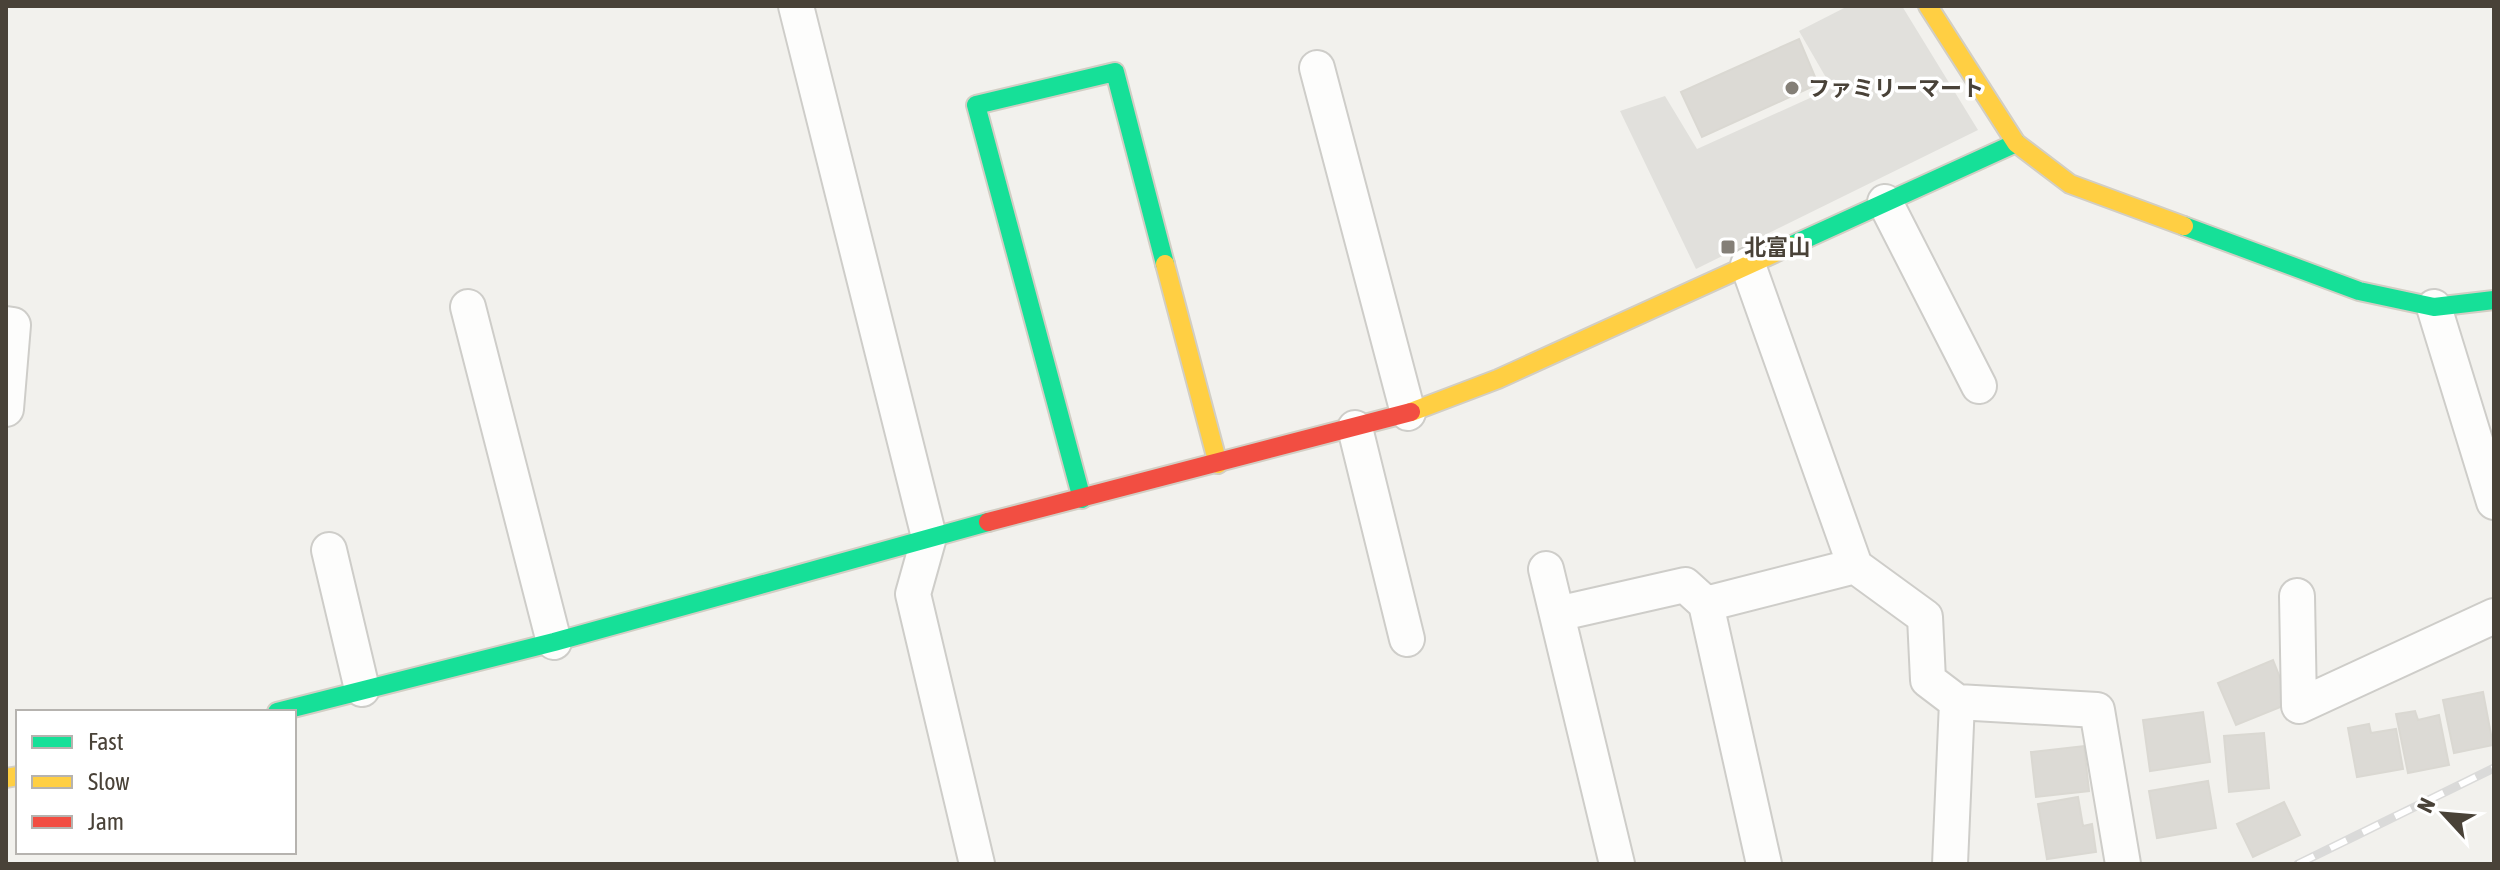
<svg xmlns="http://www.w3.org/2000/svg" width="2500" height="870" font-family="'Asap Condensed','Noto Sans JP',sans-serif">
<rect width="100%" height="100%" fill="#f2f1ed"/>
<path fill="#e1e0dc" d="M 1848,6 L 1902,6 L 1978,130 L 1696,269 L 1620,111 L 1665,96 L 1697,149 L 1832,88 L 1799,31 Z"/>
<path fill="#dcdad5" stroke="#dad8d2" stroke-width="2" d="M 1799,39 L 1818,84 L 1702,137 L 1681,92 Z
M 2273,660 L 2290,703 L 2236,725 L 2218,683 Z
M 2483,692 L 2493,745 L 2454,753 L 2443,700 Z
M 2415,711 L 2418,720 L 2439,715 L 2449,765 L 2408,773 L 2396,714 Z
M 2203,712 L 2210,762 L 2150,771 L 2143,720 Z
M 2369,724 L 2371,733 L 2396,729 L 2403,769 L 2357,777 L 2348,728 Z
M 2264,733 L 2269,788 L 2229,792 L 2224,736 Z
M 2084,746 L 2089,791 L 2036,797 L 2031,752 Z
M 2208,781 L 2216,828 L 2157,838 L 2149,791 Z
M 2078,797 L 2083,826 L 2092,824 L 2096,852 L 2047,859 L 2038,804 Z
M 2284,802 L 2300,835 L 2253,857 L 2237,824 Z"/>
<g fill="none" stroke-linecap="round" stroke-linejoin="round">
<g stroke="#cecdc9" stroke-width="38">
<path id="street" d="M 796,6 L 929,537 L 913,594 L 977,864
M 1317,68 L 1408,413
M 1885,202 L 1979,386
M 1748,265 L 1855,566 L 1925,617 L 1928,680 L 1957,702 L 1950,864
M 468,307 L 554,642
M 2434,307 L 2494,502
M 6,324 L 13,325 L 6,409
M 1355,428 L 1407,639
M 329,550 L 362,689
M 1546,569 L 1617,864
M 2297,596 L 2299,706 L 2494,616
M 1706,604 L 1764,864
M 1557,614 L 1685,585 L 1706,604 L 1855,566
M 1957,702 L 2097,710 L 2123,864"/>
</g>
<g stroke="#d2cec4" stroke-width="22">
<path id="fast" d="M 2184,226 L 2359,291 L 2434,307 L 2494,300
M 1790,246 L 2016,143
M 1082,499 L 976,105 L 1115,72 L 1165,264
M 277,712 L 554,642 L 988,522"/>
</g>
<g stroke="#d2cec4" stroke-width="22">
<path id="slow" d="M 1928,6 L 2016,143 L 2070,184 L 2184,226
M 1165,264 L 1218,464
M 1411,412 L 1498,379 L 1790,246
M 6,778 L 18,776"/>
</g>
<g stroke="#d2cec4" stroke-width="22">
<path id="jam" d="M 988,522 L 1411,412"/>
</g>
<use href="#street" stroke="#fdfdfc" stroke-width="34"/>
<use href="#fast" stroke="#16e098" stroke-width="18"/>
<use href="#slow" stroke="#ffcf43" stroke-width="18"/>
<use href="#jam" stroke="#f24e42" stroke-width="18"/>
<g stroke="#dadad9" stroke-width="9">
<path id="rail" d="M 2298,864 L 2494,768"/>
</g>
<use href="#rail" stroke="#fff" stroke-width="6" stroke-dasharray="18" stroke-linecap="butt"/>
</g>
<g fill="#847f77" stroke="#fff" stroke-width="3">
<circle cx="1792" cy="88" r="8"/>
<rect x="1720" y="239" width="16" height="16" rx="4"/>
</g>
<g text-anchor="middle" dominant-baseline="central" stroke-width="7" stroke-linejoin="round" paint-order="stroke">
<g font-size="22" font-weight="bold" fill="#494238" stroke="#fff" text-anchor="start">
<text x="1808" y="88">ファミリーマート</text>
<text x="1744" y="247">北富山</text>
</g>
</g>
<rect width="2500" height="870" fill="none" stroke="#494238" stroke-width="16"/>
<rect x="16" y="710" width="280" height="144" fill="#ffffff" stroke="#b6b3af" stroke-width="2"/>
<rect x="32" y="736" width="40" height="12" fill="#16e098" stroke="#b6b3af" stroke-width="2"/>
<text x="88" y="750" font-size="24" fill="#494238">Fast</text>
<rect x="32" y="776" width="40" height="12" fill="#ffcf43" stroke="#b6b3af" stroke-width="2"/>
<text x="88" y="790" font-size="24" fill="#494238">Slow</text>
<rect x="32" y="816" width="40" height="12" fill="#f24e42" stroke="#b6b3af" stroke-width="2"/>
<text x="88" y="830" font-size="24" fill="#494238">Jam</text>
<g transform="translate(2444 814) rotate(296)" stroke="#ffffff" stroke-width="6" paint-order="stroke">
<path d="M0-6L14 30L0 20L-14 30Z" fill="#494238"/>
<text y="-12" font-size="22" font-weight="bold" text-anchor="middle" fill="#494238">N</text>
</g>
</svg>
